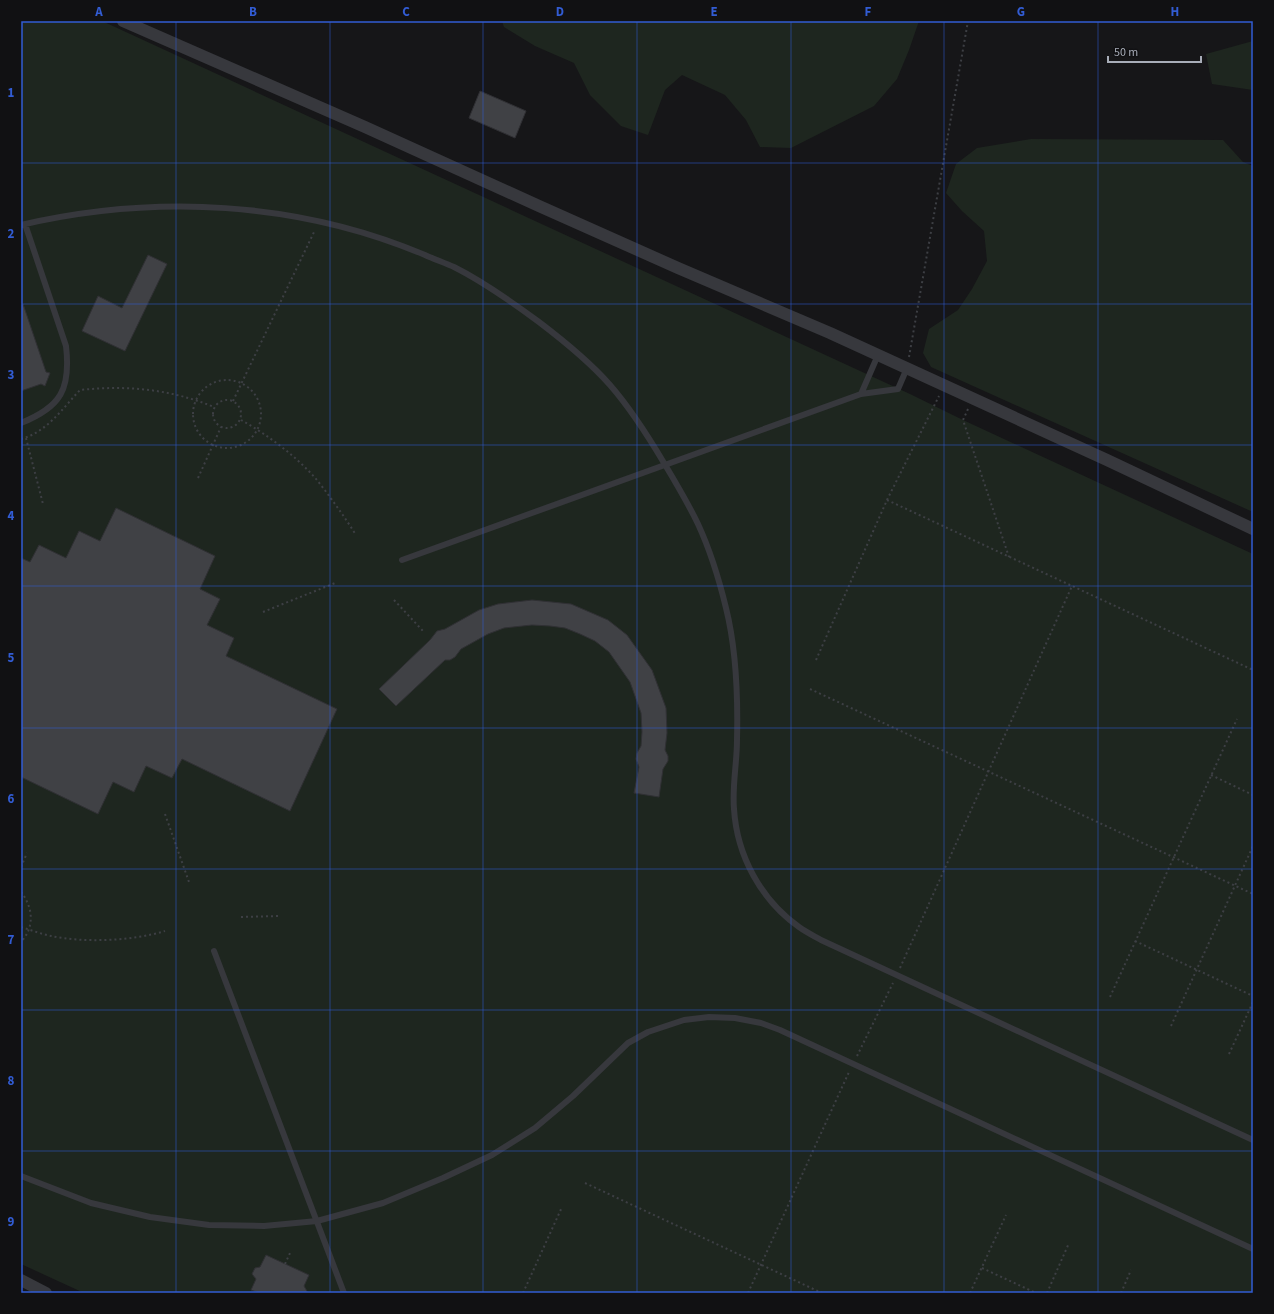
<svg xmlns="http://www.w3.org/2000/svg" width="1274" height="1314" font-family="'Source Sans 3',sans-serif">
<rect width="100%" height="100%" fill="#161618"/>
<path fill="#1e261f" d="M 21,21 L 102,21 L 910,394 L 963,420 L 1253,554 L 1253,1293 L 84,1293 L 21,1264 Z
M 502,21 L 919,21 L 909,50 L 897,79 L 874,106 L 791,148 L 760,147 L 746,120 L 725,95 L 682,75 L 665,90 L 648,135 L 621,126 L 590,95 L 574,63 L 535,46 L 504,27 Z
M 1253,41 L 1253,90 L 1212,84 L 1206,54 Z
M 1031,139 L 1223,140 L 1243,162 L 1253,166 L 1253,512 L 931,367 L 923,353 L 929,329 L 958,310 L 972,289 L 987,261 L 984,231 L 962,211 L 946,193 L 956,164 L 977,148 Z"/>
<path fill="#404145" stroke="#303034" d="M 480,91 L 526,111 L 515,138 L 469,118 Z
M 148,255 L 167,264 L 125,351 L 82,331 L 98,296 L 122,308 Z
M 23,304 L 46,372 L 50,373 L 45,386 L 41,384 L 21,391 L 21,305 Z
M 116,508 L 215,556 L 200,589 L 220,599 L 207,625 L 234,638 L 226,656 L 337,709 L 290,811 L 182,759 L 172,778 L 146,766 L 134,792 L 113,782 L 98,814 L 21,777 L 21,558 L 30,562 L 39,545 L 66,558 L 79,531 L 100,541 Z
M 532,600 L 571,604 L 608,620 L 627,635 L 652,670 L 666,708 L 667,733 L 665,750 L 668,756 L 668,761 L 663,769 L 659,797 L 634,793 L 639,767 L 636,759 L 637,753 L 641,746 L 642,732 L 641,713 L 630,682 L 609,652 L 595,641 L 580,634 L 565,628 L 550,626 L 532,625 L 504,628 L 488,634 L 461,649 L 455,657 L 450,660 L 445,660 L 396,706 L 379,689 L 430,640 L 437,631 L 445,629 L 479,610 L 498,604 Z
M 266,1255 L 309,1275 L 304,1286 L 308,1293 L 259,1293 L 251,1290 L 256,1279 L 252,1274 L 255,1268 L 260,1267 Z"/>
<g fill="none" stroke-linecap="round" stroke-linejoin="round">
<path stroke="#3d3f44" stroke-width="2" stroke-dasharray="2 3" stroke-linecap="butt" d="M 909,357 L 968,21
M193 414a34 34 0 1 1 68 0a34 34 0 1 1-68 0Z
M213 414a14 14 0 1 1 28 0a14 14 0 1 1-28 0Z
M 233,401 L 315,230
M 968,409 L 963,420 L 1009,557
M 241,420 C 268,435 296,456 317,480 C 331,498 344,516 356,535
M 26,438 L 43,504
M 21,439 C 47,432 62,409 80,390 C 127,385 170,389 214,407
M 198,478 L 221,427
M 887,500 L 1253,670
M 394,600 L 423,631
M 263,612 L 335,583
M 816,660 L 887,500 L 939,396
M 810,689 L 1253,894
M 1211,775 L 1253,795
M 165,814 L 189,882
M 21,867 L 27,853
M 21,892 C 33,907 35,927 21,942
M 241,917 L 280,916
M 21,927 C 31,930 41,934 51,936 C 84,943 132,941 165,931
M 1135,941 L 1253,996
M 900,968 L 1072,586
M 1110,997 L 1237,719
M 1171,1026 L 1253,846
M 1229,1054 L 1253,1002
M 857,1056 L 893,983
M 585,1183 L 822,1293
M 285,1264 L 290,1253
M 982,1268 L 1036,1293
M 523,1293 L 562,1207
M 748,1293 L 849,1072
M 970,1293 L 1006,1215
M 1047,1293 L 1069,1243
M 1121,1293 L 1131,1270"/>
<path stroke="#37383d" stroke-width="6" d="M 21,225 C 155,194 298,201 425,255 C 434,259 445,263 454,267 C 484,282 512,302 539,322 C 564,341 589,361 610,385 C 631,409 648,436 664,463 C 676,483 688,503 698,524 C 710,550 719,579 726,608 C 736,648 738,699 737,740 C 737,763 732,786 734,809 C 737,856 761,900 799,927 C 806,932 814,936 821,940 L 1253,1140
M 861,394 L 878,355
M 21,423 C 61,407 71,389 66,346 L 25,224
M 402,560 L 861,394 L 898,389 L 907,368
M 214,951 L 344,1293
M 21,1176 L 91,1203 L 150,1217 L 209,1225 L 264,1226 L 317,1221 L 383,1203 L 443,1178 L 492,1155 L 535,1128 L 573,1096 L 628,1043 L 648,1032 L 684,1020 L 709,1017 L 735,1018 L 761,1023 L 780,1030 L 1253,1249"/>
<path stroke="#37383d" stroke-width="12" d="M 123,21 L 365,127 L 539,206 L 678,268 L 830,333 L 1107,460 L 1253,529
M 21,1280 L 46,1293"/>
</g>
<path fill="none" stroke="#325cd3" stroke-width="1" stroke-opacity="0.55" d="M 176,21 L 176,1293M 330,21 L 330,1293M 483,21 L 483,1293M 637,21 L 637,1293M 791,21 L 791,1293M 944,21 L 944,1293M 1098,21 L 1098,1293M 21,163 L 1253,163M 21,304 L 1253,304M 21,445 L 1253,445M 21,586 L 1253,586M 21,728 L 1253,728M 21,869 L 1253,869M 21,1010 L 1253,1010M 21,1151 L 1253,1151"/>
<rect width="1274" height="1314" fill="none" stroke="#111113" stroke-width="44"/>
<path d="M1108 56v6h93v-6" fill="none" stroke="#a8adb8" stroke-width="2"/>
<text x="1114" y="56" font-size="12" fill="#a8adb8" stroke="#111113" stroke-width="3" paint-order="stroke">50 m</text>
<rect x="22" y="22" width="1230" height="1270" fill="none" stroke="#325cd3" stroke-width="1.5"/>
<g font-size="13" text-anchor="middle" font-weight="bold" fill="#325cd3">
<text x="99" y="16">A</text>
<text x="253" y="16">B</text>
<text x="406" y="16">C</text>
<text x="560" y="16">D</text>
<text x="714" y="16">E</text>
<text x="868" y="16">F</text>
<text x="1021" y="16">G</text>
<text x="1175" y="16">H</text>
<text x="11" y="97">1</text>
<text x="11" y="238">2</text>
<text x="11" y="379">3</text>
<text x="11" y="520">4</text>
<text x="11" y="662">5</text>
<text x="11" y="803">6</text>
<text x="11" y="944">7</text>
<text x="11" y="1085">8</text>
<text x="11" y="1226">9</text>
</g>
</svg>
